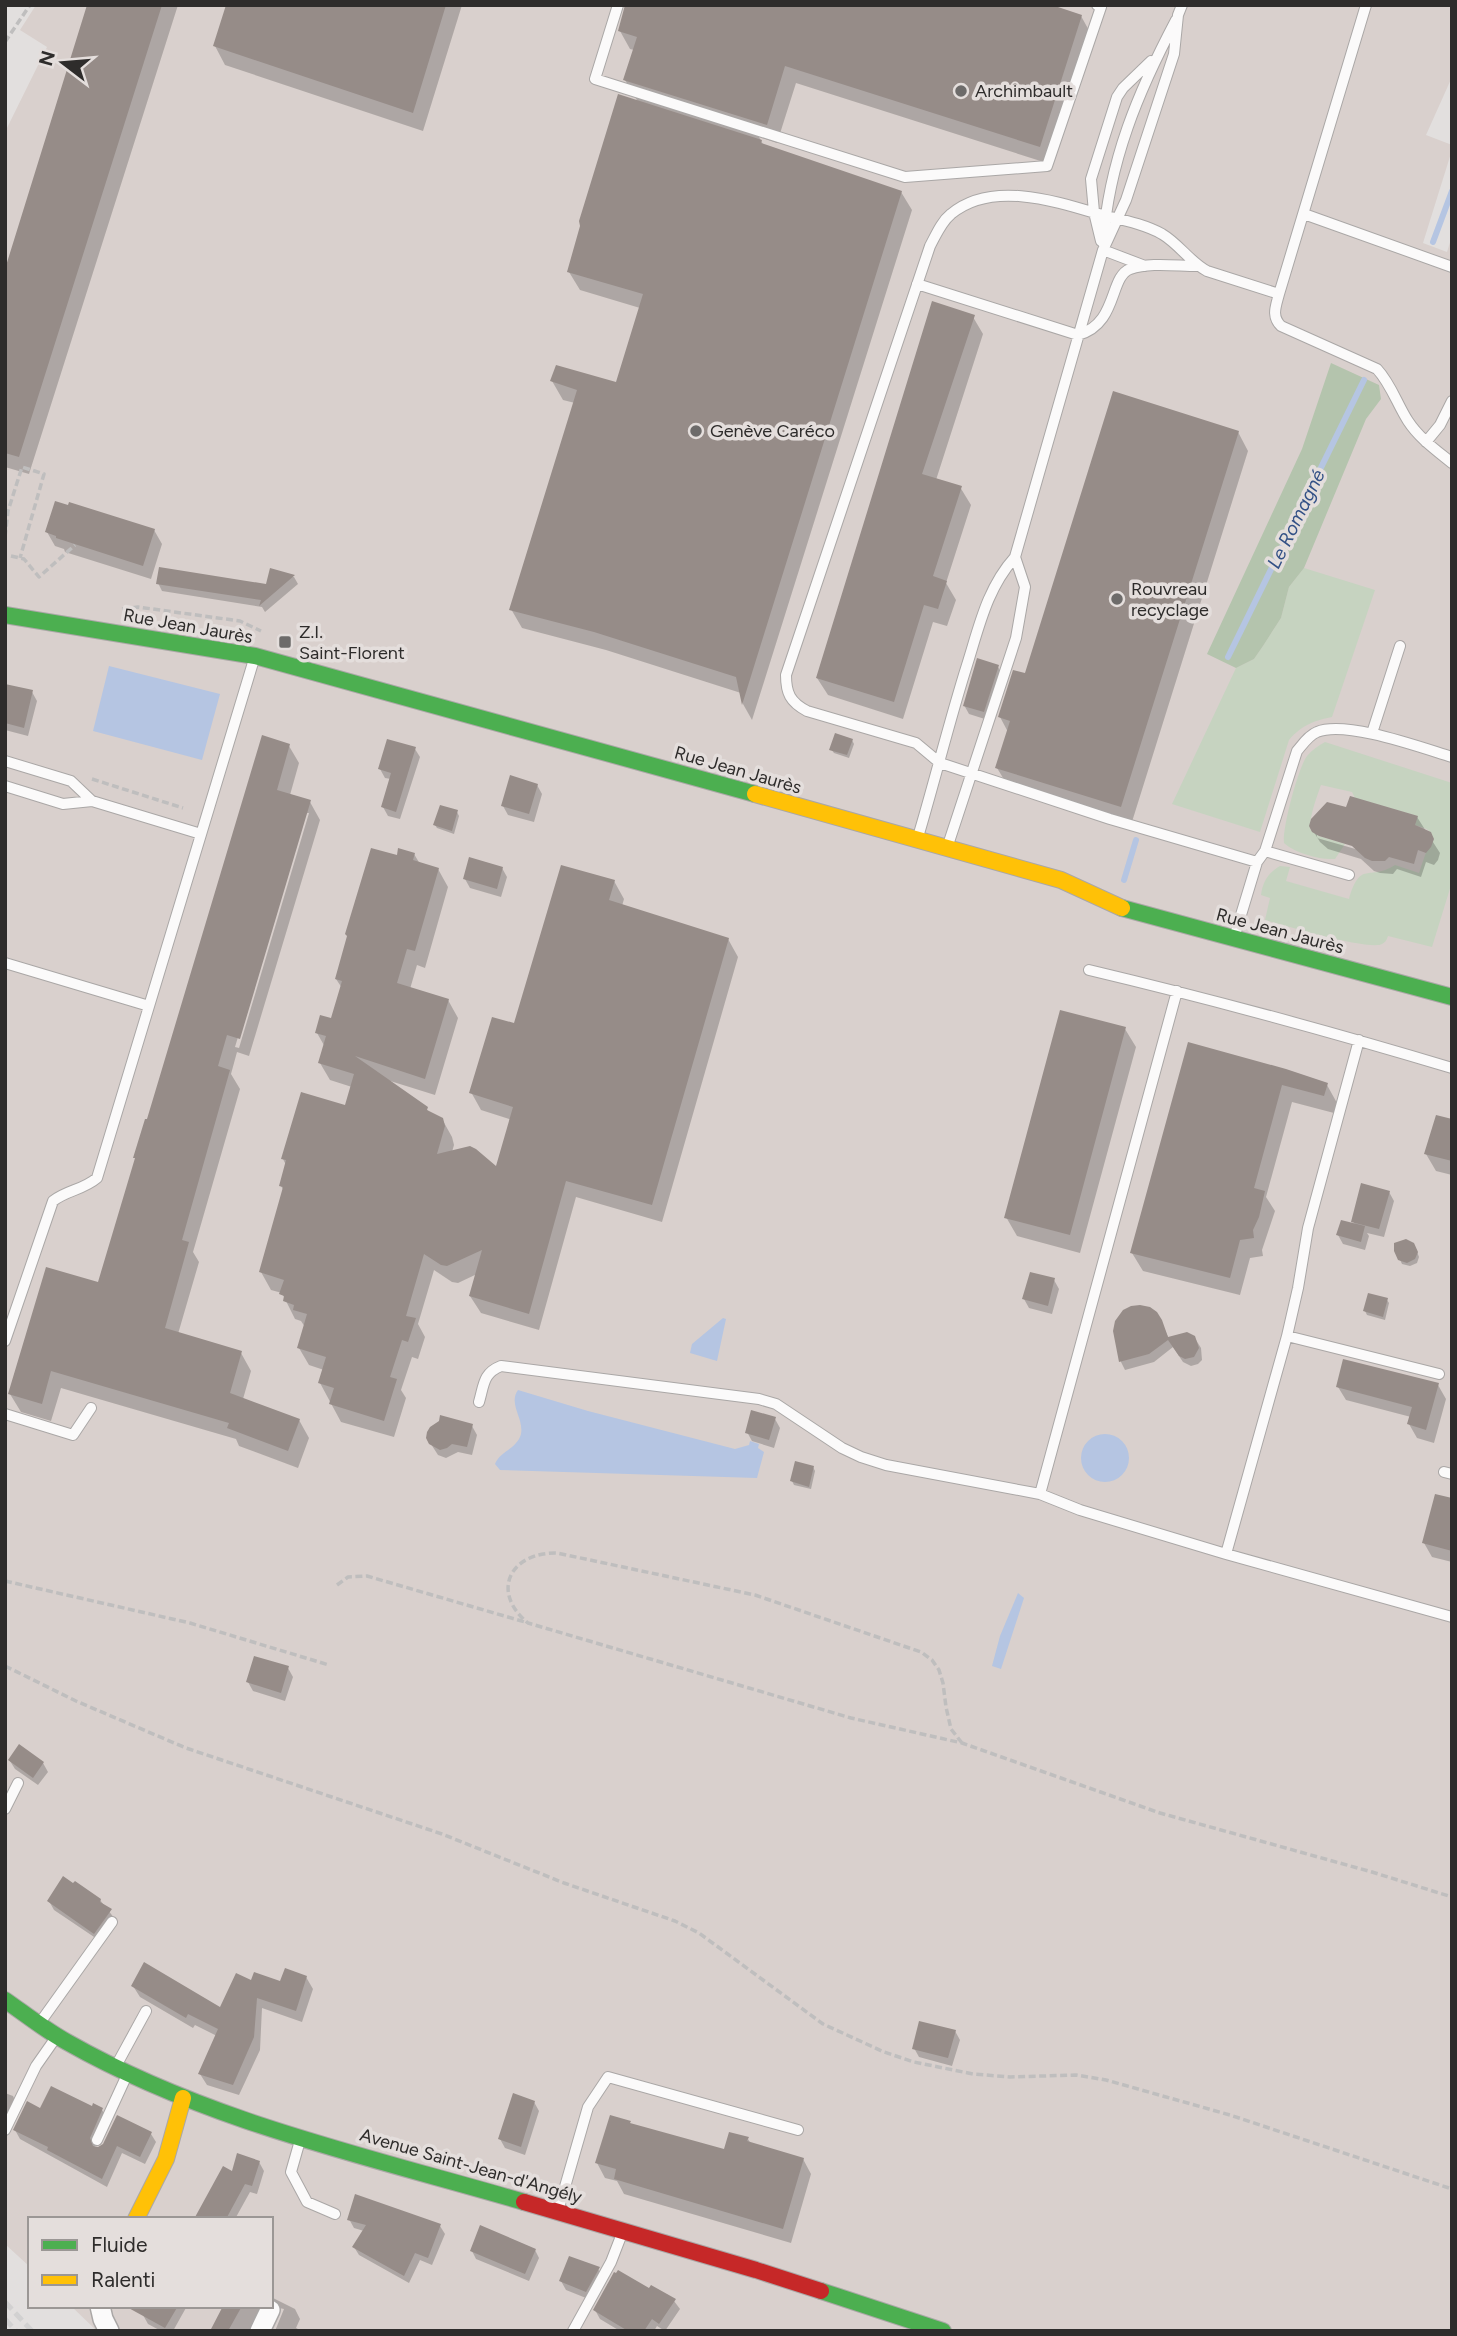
<svg xmlns="http://www.w3.org/2000/svg" width="1457" height="2336" font-family="Figtree,sans-serif">
<rect width="100%" height="100%" fill="#e2dfde"/>
<path fill="#d9d0cd" d="M 36,5 L 1452,5 L 1452,77 L 1426,135 L 1452,145 L 1452,150 L 1423,243 L 1447,252 L 1452,236 L 1452,2331 L 97,2331 L 71,2306 L 271,2306 L 271,2219 L 30,2219 L 30,2267 L 5,2244 L 5,132 L 47,47 L 20,30 Z"/>
<path fill="#c6d3c0" d="M 1304,568 L 1375,590 L 1332,717 C 1313,721 1302,725 1289,740 L 1260,832 L 1172,804 L 1236,668 L 1254,659 L 1263,646 L 1281,618 L 1289,587 Z
M 1325,742 L 1452,783 L 1452,882 L 1432,947 L 1388,936 C 1387,939 1386,942 1382,944 C 1370,951 1283,925 1265,920 L 1270,898 L 1261,895 C 1263,881 1268,873 1280,866 L 1290,867 L 1286,881 L 1349,899 C 1361,859 1368,882 1395,865 L 1419,873 C 1421,867 1423,861 1425,855 C 1434,837 1439,832 1415,825 L 1417,816 L 1355,798 L 1352,792 L 1321,785 C 1317,796 1309,818 1310,829 L 1319,836 L 1345,844 L 1335,859 C 1320,860 1295,853 1284,843 C 1282,829 1298,768 1307,756 C 1312,750 1318,746 1325,742 Z"/>
<path fill="#b4c4ad" d="M 1331,363 L 1379,385 L 1381,399 L 1366,419 L 1304,568 L 1289,587 L 1281,618 L 1263,646 L 1254,659 L 1236,668 L 1207,654 L 1302,449 Z"/>
<path fill="#b5c5e2" d="M 109,666 L 220,694 L 202,760 L 93,731 Z
M 723,1318 L 726,1319 L 717,1361 L 690,1353 L 692,1344 Z
M 518,1390 L 588,1411 L 735,1449 L 749,1445 L 750,1441 L 759,1444 L 758,1448 L 764,1452 L 757,1478 L 500,1470 L 495,1464 C 500,1451 517,1449 521,1434 C 524,1418 508,1404 518,1390 Z
M1081 1458a24 24 0 1 1 48 0a24 24 0 1 1-48 0Z
M 1018,1593 L 1024,1598 L 1001,1669 L 992,1666 L 1000,1636 Z"/>
<path fill="#0003" fill-rule="evenodd" d="M 90,5 L 178,5 L 29,474 L 5,467 L 5,275 Z
M 227,5 L 462,5 L 423,131 L 225,65 L 215,46 Z
M 1081,16 L 1091,34 L 1050,164 L 796,83 L 777,143 L 759,137 L 764,146 L 901,192 L 912,210 L 752,720 L 743,704 L 741,693 L 606,650 L 522,628 L 511,609 L 575,403 L 563,400 L 552,381 L 617,384 L 640,308 L 580,290 L 569,272 L 638,102 L 625,80 L 634,50 L 630,49 L 620,31 Z
M 973,317 L 983,334 L 936,480 L 960,487 L 971,505 L 946,583 L 956,600 L 947,626 L 933,622 L 903,719 L 828,695 L 817,678 Z
M 1238,432 L 1248,451 L 1131,825 L 1008,786 L 997,768 L 1008,732 L 1000,717 L 1026,676 Z
M 154,530 L 162,544 L 151,579 L 65,552 L 64,549 L 55,546 L 47,532 Z
M 272,570 L 294,577 L 298,584 L 265,612 L 262,607 L 162,591 L 158,583 L 267,586 Z
M 998,667 L 1003,675 L 988,720 L 969,714 L 964,705 Z
M 5,686 L 32,692 L 37,701 L 28,736 L 5,730 Z
M 852,740 L 854,744 L 849,758 L 834,753 L 831,749 Z
M 289,746 L 299,763 L 290,795 L 310,802 L 320,820 L 249,1056 L 237,1052 L 231,1074 L 240,1089 L 193,1252 L 199,1262 L 178,1334 L 241,1353 L 251,1371 L 243,1399 L 299,1420 L 309,1438 L 298,1468 L 239,1446 L 236,1439 L 61,1388 L 51,1421 L 21,1412 L 10,1394 L 99,1285 L 148,1120 ZM 305,813 L 309,813 L 239,1048 L 235,1047 Z
M 415,749 L 420,757 L 400,819 L 388,816 L 383,807 L 391,779 L 385,778 L 380,769 Z
M 537,785 L 542,794 L 534,822 L 508,815 L 503,806 Z
M 1348,810 L 1417,817 L 1440,853 L 1438,860 L 1434,865 L 1426,862 L 1421,877 L 1397,869 L 1393,874 L 1380,873 L 1374,871 L 1361,859 L 1328,849 L 1320,842 L 1312,829 ZM 1317,834 L 1360,846 L 1359,850 L 1317,838 Z
M 457,812 L 459,816 L 454,834 L 437,828 L 435,825 Z
M 414,854 L 420,864 L 438,869 L 448,887 L 425,968 L 417,965 L 410,989 L 448,1000 L 458,1018 L 435,1095 L 387,1080 L 426,1108 L 429,1113 L 442,1119 L 452,1137 L 454,1145 L 452,1152 L 497,1170 L 512,1120 L 481,1110 L 471,1092 L 614,881 L 624,899 L 622,906 L 728,939 L 738,957 L 662,1222 L 576,1197 L 539,1330 L 481,1313 L 470,1296 L 477,1274 L 458,1283 L 452,1282 L 434,1270 L 418,1324 L 425,1337 L 418,1359 L 412,1357 L 401,1390 L 406,1398 L 394,1437 L 341,1422 L 320,1383 L 324,1370 L 309,1365 L 299,1348 L 305,1327 L 301,1321 L 295,1319 L 282,1293 L 271,1290 L 261,1272 L 284,1191 L 281,1186 L 286,1165 L 283,1159 L 346,1107 L 352,1087 L 330,1080 L 320,1063 L 325,1047 L 317,1033 L 333,1020 L 342,988 L 336,979 L 398,857 Z
M 502,868 L 507,877 L 501,897 L 470,888 L 465,879 Z
M 1125,1029 L 1136,1047 L 1080,1253 L 1017,1236 L 1006,1217 Z
M 1189,1044 L 1327,1085 L 1337,1103 L 1334,1113 L 1292,1102 L 1266,1197 L 1275,1211 L 1262,1250 L 1263,1256 L 1250,1258 L 1240,1295 L 1143,1271 L 1132,1253 Z
M 1452,1121 L 1452,1175 L 1436,1171 L 1426,1154 Z
M 1389,1192 L 1394,1201 L 1384,1237 L 1367,1233 L 1369,1236 L 1365,1250 L 1343,1244 L 1338,1235 L 1355,1225 L 1353,1221 Z
M 1416,1249 L 1419,1257 L 1417,1263 L 1410,1266 L 1402,1264 L 1396,1251 Z
M 1054,1280 L 1059,1289 L 1052,1314 L 1029,1308 L 1024,1299 Z
M 1387,1300 L 1389,1303 L 1385,1320 L 1367,1315 L 1365,1311 Z
M 1161,1321 L 1169,1339 L 1196,1340 L 1201,1348 L 1202,1360 L 1198,1364 L 1191,1366 L 1183,1362 L 1173,1347 L 1154,1362 L 1125,1370 L 1121,1362 L 1115,1331 Z
M 1438,1385 L 1446,1399 L 1434,1443 L 1417,1438 L 1409,1424 L 1411,1417 L 1346,1400 L 1338,1387 Z
M 775,1419 L 780,1428 L 774,1448 L 752,1441 L 747,1432 Z
M 472,1426 L 477,1435 L 472,1455 L 458,1452 L 446,1458 L 438,1455 L 429,1441 Z
M 813,1467 L 815,1471 L 811,1489 L 794,1485 L 792,1481 Z
M 1452,1500 L 1452,1562 L 1432,1557 L 1424,1543 Z
M 288,1668 L 293,1677 L 285,1701 L 253,1691 L 248,1682 Z
M 10,1761 L 43,1763 L 48,1772 L 38,1785 L 15,1769 Z
M 100,1900 L 115,1919 L 100,1941 L 54,1910 L 49,1901 Z
M 306,1977 L 313,1989 L 302,2022 L 262,2008 L 260,2050 L 239,2095 L 207,2085 L 200,2074 L 217,2036 L 195,2025 L 193,2028 L 140,1997 L 133,1986 L 221,2009 L 282,1983 Z
M 955,2031 L 960,2040 L 952,2066 L 919,2057 L 914,2048 Z
M 5,2093 L 13,2096 L 17,2105 L 5,2130 Z
M 534,2102 L 539,2111 L 525,2155 L 505,2148 L 500,2139 Z
M 92,2108 L 102,2110 L 107,2118 L 93,2150 L 151,2134 L 156,2142 L 145,2164 L 122,2153 L 107,2187 L 20,2139 L 15,2130 L 41,2110 Z
M 631,2125 L 725,2152 L 748,2139 L 751,2144 L 803,2159 L 811,2174 L 791,2243 L 624,2194 L 617,2181 L 605,2178 L 597,2163 Z
M 259,2162 L 264,2171 L 257,2194 L 250,2192 L 235,2219 L 196,2219 L 233,2173 Z
M 349,2219 L 440,2226 L 445,2234 L 432,2265 L 420,2260 L 409,2283 L 359,2255 L 354,2247 L 364,2231 L 354,2228 Z
M 535,2250 L 539,2258 L 529,2281 L 476,2259 L 472,2251 Z
M 598,2269 L 603,2277 L 591,2300 L 566,2290 L 561,2281 Z
M 650,2290 L 674,2301 L 680,2309 L 665,2331 L 657,2326 L 654,2331 L 620,2331 L 600,2319 L 595,2310 Z
M 271,2297 L 295,2309 L 300,2319 L 296,2328 L 302,2331 L 275,2331 L 284,2309 L 274,2307 L 257,2331 L 212,2331 L 225,2306 L 271,2306 Z
M 148,2306 L 187,2306 L 173,2331 L 161,2331 L 148,2324 L 143,2315 Z"/>
<g fill="none" stroke-linecap="round" stroke-linejoin="round">
<path stroke="#b5c5e2" stroke-width="6" d="M 1433,242 L 1452,191
M 1228,657 L 1364,380
M 1124,880 L 1136,840"/>
</g>
<path fill="#968c88" d="M 87,5 L 162,5 L 19,457 L 5,453 L 5,269 Z
M 226,5 L 446,5 L 413,113 L 213,46 Z
M 625,5 L 1052,5 L 1082,15 L 1040,147 L 785,66 L 767,125 L 623,80 L 637,37 L 618,31 Z
M 618,94 L 762,140 L 761,143 L 902,191 L 742,705 L 736,677 L 594,632 L 509,610 L 577,390 L 550,381 L 556,365 L 616,382 L 643,294 L 567,272 L 580,226 L 579,221 Z
M 932,301 L 975,315 L 922,474 L 962,486 L 933,576 L 947,581 L 938,609 L 924,605 L 894,702 L 816,678 Z
M 1113,391 L 1239,431 L 1121,807 L 995,768 L 1010,721 L 998,717 L 1013,670 L 1025,673 Z
M 55,501 L 68,505 L 69,502 L 155,529 L 143,566 L 56,538 L 56,536 L 45,532 Z
M 159,567 L 266,584 L 270,568 L 295,575 L 259,606 L 261,600 L 156,584 Z
M 977,658 L 999,665 L 984,712 L 963,706 Z
M 5,684 L 33,690 L 24,728 L 5,723 Z
M 835,733 L 853,739 L 847,755 L 829,750 Z
M 262,735 L 290,744 L 277,790 L 311,800 L 240,1039 L 227,1035 L 218,1066 L 230,1070 L 182,1240 L 189,1242 L 165,1328 L 242,1351 L 230,1393 L 300,1419 L 288,1451 L 227,1428 L 229,1423 L 51,1371 L 42,1404 L 8,1394 L 46,1267 L 98,1282 L 135,1158 L 133,1158 L 145,1119 L 147,1119 Z
M 387,739 L 416,747 L 396,812 L 381,807 L 391,773 L 378,769 Z
M 510,775 L 538,784 L 529,814 L 501,806 Z
M 1350,796 L 1418,816 L 1415,825 L 1431,832 L 1434,839 L 1431,847 L 1426,853 L 1418,850 L 1414,864 L 1389,857 L 1385,861 L 1372,861 L 1365,858 L 1352,846 L 1319,836 L 1312,832 L 1309,826 L 1311,819 L 1327,802 L 1346,807 Z
M 440,805 L 458,810 L 452,831 L 433,825 Z
M 371,848 L 397,855 L 398,848 L 415,853 L 413,860 L 439,868 L 415,951 L 407,949 L 397,983 L 449,999 L 425,1079 L 355,1056 L 428,1107 L 427,1110 L 443,1118 L 445,1126 L 437,1154 L 470,1146 L 476,1149 L 496,1166 L 513,1107 L 469,1093 L 492,1017 L 514,1023 L 561,865 L 615,880 L 609,900 L 729,938 L 652,1205 L 566,1181 L 529,1314 L 469,1296 L 482,1250 L 447,1266 L 441,1265 L 424,1254 L 406,1316 L 416,1318 L 408,1342 L 402,1340 L 390,1377 L 397,1379 L 384,1421 L 329,1404 L 334,1388 L 318,1383 L 326,1357 L 297,1348 L 307,1314 L 293,1310 L 294,1305 L 283,1301 L 284,1296 L 279,1294 L 284,1280 L 259,1272 L 283,1187 L 279,1186 L 286,1160 L 281,1159 L 301,1092 L 345,1105 L 354,1074 L 318,1063 L 326,1036 L 315,1033 L 320,1015 L 331,1018 L 342,981 L 335,979 L 347,936 L 345,934 Z
M 469,857 L 503,867 L 497,889 L 463,879 Z
M 1060,1010 L 1126,1027 L 1070,1235 L 1004,1218 Z
M 1188,1042 L 1286,1069 L 1328,1083 L 1324,1096 L 1282,1085 L 1254,1188 L 1265,1191 L 1259,1217 L 1253,1230 L 1254,1238 L 1240,1240 L 1230,1278 L 1130,1253 Z
M 1436,1115 L 1452,1119 L 1452,1161 L 1424,1154 Z
M 1361,1183 L 1390,1191 L 1379,1229 L 1351,1222 Z
M 1341,1220 L 1365,1226 L 1361,1242 L 1336,1235 Z
M 1406,1239 L 1414,1243 L 1418,1252 L 1415,1259 L 1407,1263 L 1398,1260 L 1394,1251 L 1394,1243 Z
M 1030,1272 L 1055,1278 L 1048,1306 L 1022,1299 Z
M 1368,1293 L 1388,1298 L 1383,1317 L 1363,1311 Z
M 1140,1305 L 1150,1307 L 1157,1312 L 1162,1320 L 1168,1337 L 1187,1332 L 1195,1336 L 1199,1348 L 1194,1357 L 1185,1359 L 1179,1356 L 1168,1340 L 1149,1354 L 1119,1362 L 1113,1331 L 1115,1321 L 1123,1310 L 1131,1306 Z
M 1343,1359 L 1439,1383 L 1426,1430 L 1407,1424 L 1412,1407 L 1336,1387 Z
M 751,1410 L 776,1417 L 769,1440 L 745,1433 Z
M 440,1415 L 473,1424 L 467,1447 L 452,1444 L 447,1448 L 440,1450 L 429,1444 L 426,1438 L 427,1432 L 430,1427 L 439,1421 Z
M 795,1461 L 814,1466 L 809,1487 L 790,1481 Z
M 1435,1494 L 1452,1498 L 1452,1551 L 1422,1543 Z
M 254,1656 L 289,1666 L 281,1693 L 246,1682 Z
M 19,1744 L 44,1762 L 33,1778 L 8,1760 Z
M 63,1876 L 73,1883 L 75,1881 L 101,1899 L 100,1902 L 112,1909 L 94,1934 L 47,1901 Z
M 144,1962 L 220,2007 L 236,1973 L 251,1980 L 254,1972 L 280,1981 L 285,1968 L 307,1976 L 296,2011 L 257,1998 L 254,2037 L 233,2085 L 198,2074 L 218,2029 L 188,2014 L 186,2018 L 131,1986 Z
M 919,2021 L 956,2030 L 948,2058 L 912,2049 Z
M 51,2086 L 92,2106 L 93,2103 L 103,2108 L 90,2138 L 93,2146 L 98,2147 L 103,2144 L 117,2115 L 152,2132 L 140,2157 L 117,2146 L 102,2179 L 47,2150 L 48,2147 L 13,2130 L 27,2101 L 40,2108 Z
M 513,2093 L 535,2101 L 521,2147 L 498,2139 Z
M 610,2115 L 631,2121 L 630,2123 L 724,2149 L 729,2132 L 749,2137 L 747,2141 L 804,2158 L 783,2229 L 614,2179 L 616,2169 L 595,2163 Z
M 237,2153 L 260,2161 L 252,2186 L 245,2184 L 226,2219 L 194,2219 L 223,2166 L 232,2171 Z
M 355,2194 L 441,2224 L 428,2258 L 415,2253 L 404,2276 L 352,2247 L 366,2225 L 347,2220 Z
M 480,2225 L 536,2249 L 525,2274 L 470,2251 Z
M 569,2256 L 600,2267 L 586,2292 L 559,2281 Z
M 618,2270 L 649,2288 L 651,2285 L 676,2299 L 659,2324 L 652,2319 L 644,2331 L 628,2331 L 593,2310 L 614,2272 L 616,2273 Z
M 125,2306 L 178,2306 L 165,2328 Z
M 223,2306 L 242,2306 L 228,2331 L 210,2331 Z"/>
<g fill="none" stroke-linecap="round" stroke-linejoin="round">
<g stroke="#aaa7a6" stroke-width="12">
<path id="lane" d="M 618,5 L 595,79 L 905,177 L 1047,166 L 1101,7 L 1097,5
M 1304,214 L 1452,267
M 1101,241 L 1094,212 L 1091,179 L 1117,97 L 1123,88 L 1151,61
M 1103,243 C 1109,161 1138,92 1176,20
M 1103,250 L 1145,266
M 917,284 L 1078,335 C 1118,324 1109,277 1130,269 C 1150,262 1176,266 1197,266
M 1279,294 L 1366,5
M 1426,442 L 1440,425 L 1452,401
M 1452,463 C 1436,450 1419,438 1408,421 C 1397,404 1391,384 1377,369 L 1281,326 C 1271,316 1276,306 1279,294 L 1207,271 C 1190,262 1179,244 1162,234 C 1142,223 1117,219 1095,213 C 1052,200 990,181 951,214 C 941,222 936,235 930,246 L 786,675 C 786,693 790,702 807,711 L 916,743 L 940,763 L 1110,819 L 1257,862 L 1265,851 L 1297,751 C 1303,744 1309,735 1317,732 C 1346,720 1422,748 1452,757
M 1372,733 L 1400,646
M 5,761 L 71,781 L 92,801 L 63,804 L 5,786
M 92,801 L 201,834
M 918,837 C 935,780 949,722 967,665 C 979,627 987,588 1015,557 L 1103,250 L 1126,200 L 1174,54 L 1178,15 L 1182,5
M 948,845 L 1016,638 L 1025,587 L 1015,557
M 1265,851 L 1349,875
M 1234,938 L 1257,862
M 5,963 L 149,1006
M 1089,970 C 1211,999 1332,1032 1452,1068
M 1287,1336 L 1298,1288 L 1308,1228 L 1359,1040
M 5,1341 L 53,1201 C 67,1190 83,1190 97,1178 L 255,656
M 479,1402 C 484,1385 483,1373 501,1366 L 759,1399 L 776,1404 L 842,1448 L 861,1457 L 886,1465 L 1040,1494 L 1080,1510 L 1226,1554 L 1452,1617
M 5,1414 L 73,1435 L 91,1408
M 1444,1472 L 1452,1474
M 1040,1494 L 1177,991
M 1226,1554 L 1287,1336 L 1439,1374
M 5,1809 L 18,1783
M 39,2024 L 112,1922
M 116,2066 L 146,2011
M 5,2130 L 36,2066 L 57,2036
M 301,2137 L 291,2172 L 307,2202 L 335,2214
M 97,2140 L 126,2077
M 558,2211 L 588,2107 L 608,2077 L 798,2130
M 573,2331 L 611,2262 L 623,2231"/>
</g>
<g stroke="#aaa7a6" stroke-width="22">
<path id="street" d="M 100,2306 L 103,2319 L 109,2331
M 260,2331 L 270,2310"/>
</g>
<g stroke="#aaa7a6" stroke-width="18">
<path id="fast" d="M 5,615 L 255,656 L 755,794
M 1122,908 L 1452,997
M 5,2000 C 25,2014 45,2030 67,2042 C 208,2122 370,2157 524,2202
M 821,2291 L 943,2331"/>
</g>
<g stroke="#aaa7a6" stroke-width="18">
<path id="slow" d="M 755,794 L 1061,880 L 1122,908
M 136,2219 L 166,2159 L 183,2098"/>
</g>
<g stroke="#aaa7a6" stroke-width="18">
<path id="jam" d="M 524,2202 L 756,2270 L 821,2291"/>
</g>
<path stroke="#bfbebe" stroke-width="3.5" stroke-dasharray="7 3.5" stroke-linecap="butt" d="M 5,42 L 30,5
M 5,537 L 8,511 L 22,467 L 44,474 L 20,558
M 11,556 L 24,559 L 39,577 L 75,545
M 122,609 L 138,607 L 240,621 L 261,631
M 92,779 L 183,808
M 5,1581 L 190,1623 L 329,1665
M 337,1585 L 348,1577 L 367,1576 L 525,1622
M 5,1666 L 76,1701 L 186,1748 L 442,1834 L 564,1883 L 675,1921 L 699,1933 L 823,2024 L 884,2052 L 914,2062 L 973,2074 L 1010,2077 L 1076,2075 L 1106,2080 L 1230,2115 L 1452,2189
M 962,1743 L 951,1729 L 946,1707 L 943,1683 L 939,1670 L 932,1660 L 921,1652 L 755,1595 L 557,1553 C 510,1552 490,1592 528,1623 L 851,1718 L 962,1743 L 1160,1813 L 1372,1872 L 1452,1897"/>
<use href="#lane" stroke="#fbfafa" stroke-width="10"/>
<use href="#street" stroke="#fbfafa" stroke-width="19"/>
<use href="#fast" stroke="#4caf50" stroke-width="16"/>
<use href="#slow" stroke="#ffc107" stroke-width="16"/>
<use href="#jam" stroke="#c62828" stroke-width="16"/>
<path stroke="#d2d1d1" stroke-width="5" stroke-dasharray="10 5" stroke-linecap="butt" d="M 5,2302 L 32,2331
M 5,2319 L 16,2331"/>
</g>
<g fill="#6d6b6a" stroke="#e4dedc" stroke-width="2.5">
<circle cx="961" cy="91" r="7"/>
<circle cx="696" cy="431" r="7"/>
<circle cx="1117" cy="599" r="7"/>
<rect x="278" y="635" width="14" height="14" rx="3.5"/>
</g>
<g text-anchor="middle" dominant-baseline="central" stroke-width="7" stroke-linejoin="round" paint-order="stroke">
<g font-size="18" fill="#2e2c2b" stroke="#e4dedc" text-anchor="start">
<text x="975" y="91">Archimbault</text>
<text x="710" y="431">Genève Caréco</text>
<text x="1131" y="589">Rouvreau<tspan x="1131" dy="21">recyclage</tspan></text>
<text x="299" y="632">Z.I.<tspan x="299" dy="21">Saint-Florent</tspan></text>
</g>
<g font-size="18" fill="#2e2c2b" stroke="#e4dedc">
<text transform="translate(188 626) rotate(10)">Rue Jean Jaurès</text>
<text transform="translate(738 770) rotate(16)">Rue Jean Jaurès</text>
<text transform="translate(1280 931) rotate(15)">Rue Jean Jaurès</text>
<text transform="translate(471 2166) rotate(16)">Avenue Saint-Jean-d'Angély</text>
</g>
<g font-size="19" font-style="italic" fill="#335186" stroke="#e4dedc">
<text transform="translate(1296 519) rotate(-64)">Le Romagné</text>
</g>
</g>
<rect width="1457" height="2336" fill="none" stroke="#2e2c2b" stroke-width="14"/>
<rect x="28" y="2217" width="245" height="91" fill="#e4dedc" stroke="#9b9795" stroke-width="2"/>
<rect x="42" y="2240" width="35" height="10" fill="#4caf50" stroke="#9b9795" stroke-width="2"/>
<text x="91" y="2252" font-size="21" fill="#2e2c2b">Fluide</text>
<rect x="42" y="2275" width="35" height="10" fill="#ffc107" stroke="#9b9795" stroke-width="2"/>
<text x="91" y="2287" font-size="21" fill="#2e2c2b">Ralenti</text>
<g transform="translate(63 63) rotate(286)" stroke="#e4dedc" stroke-width="5" paint-order="stroke">
<path d="M0-5L12 26L0 18L-12 26Z" fill="#2e2c2b"/>
<text y="-10" font-size="19" font-weight="bold" text-anchor="middle" fill="#2e2c2b">N</text>
</g>
</svg>
